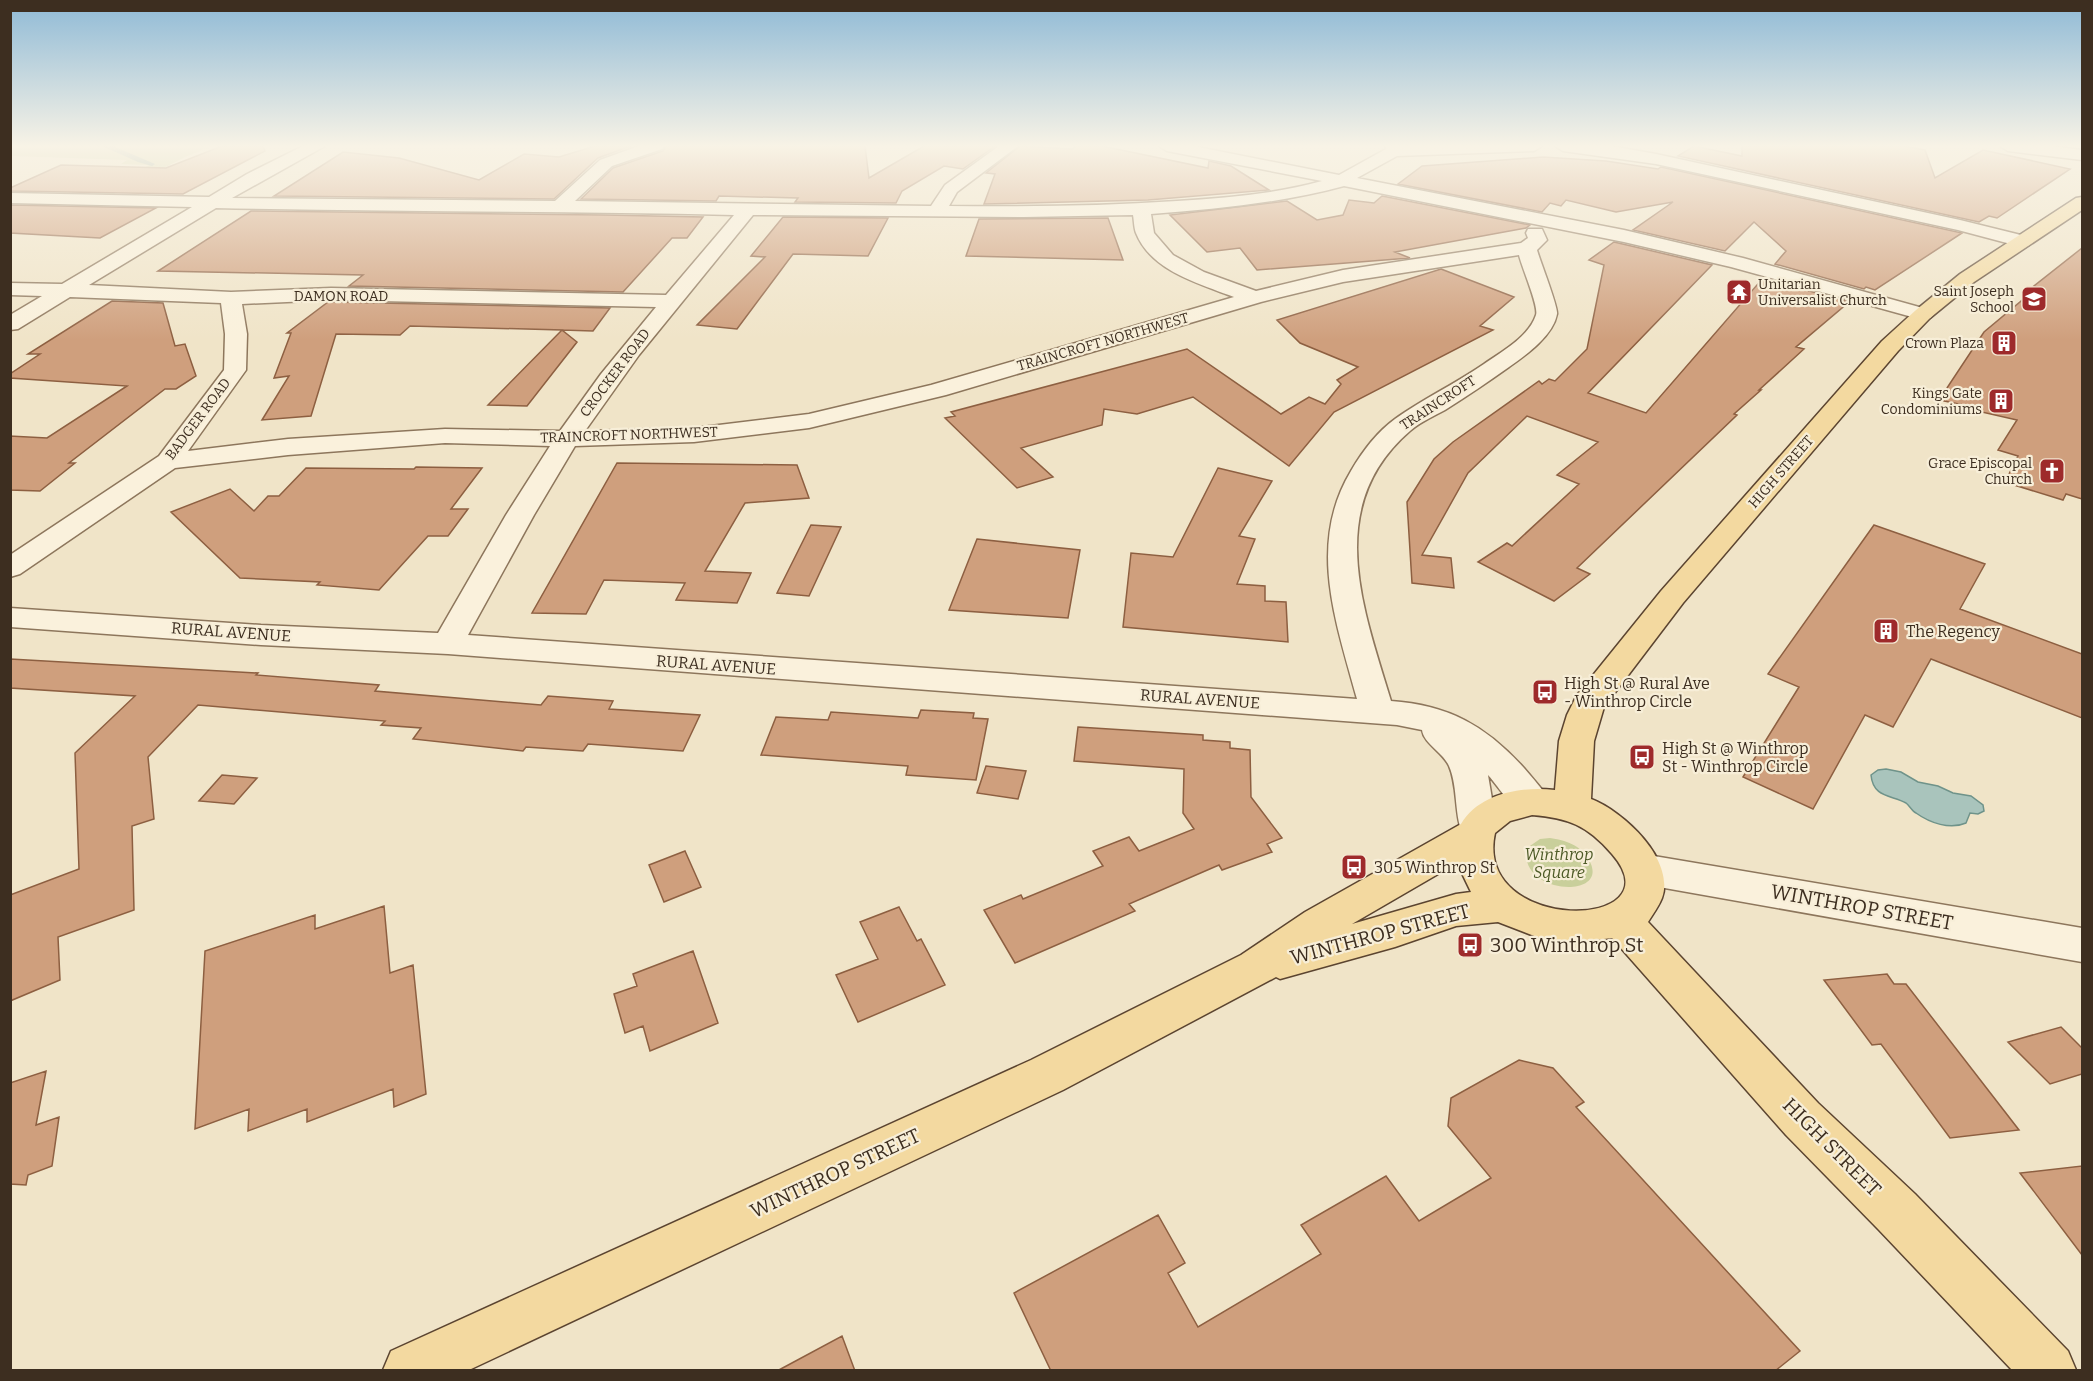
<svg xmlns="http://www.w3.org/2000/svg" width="2093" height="1381" font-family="Bitter,serif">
<rect width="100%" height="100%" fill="#f0e4c8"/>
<path fill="#c9cf9b" d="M 11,146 L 212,146 L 185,157 L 112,195 L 93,194 L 149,165 L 121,164 L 127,160 L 11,156 Z
M 1550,838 C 1565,840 1581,845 1589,860 C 1612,900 1517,895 1527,848 L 1540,839 Z"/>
<path fill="#a9c4bc" stroke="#6f938a" stroke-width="1.5" d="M 1886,769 L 1901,772 L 1918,782 L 1938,786 L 1953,793 L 1971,796 L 1983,805 L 1984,811 L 1978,814 L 1970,813 L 1966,823 C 1950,830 1930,823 1916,813 C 1912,811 1909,805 1906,803 C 1892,795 1873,798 1871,775 L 1878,770 Z"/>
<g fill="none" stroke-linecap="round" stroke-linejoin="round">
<path fill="#6f938a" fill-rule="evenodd" d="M 102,146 L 113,146 L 155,164 L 152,166 L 138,162 Z"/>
</g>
<path fill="#cf9f7d" stroke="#8d5f41" stroke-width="1.5" d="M 222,146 L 263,146 L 265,151 L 183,194 L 10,191 L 10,188 L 61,165 L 166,168 Z
M 595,146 L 631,146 L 598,158 L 554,199 L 274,196 L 343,152 L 399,158 L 479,180 L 524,154 L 559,157 Z
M 666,146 L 865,146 L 869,178 L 924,146 L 995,146 L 963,169 L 944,166 L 902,191 L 896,203 L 795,202 L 798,198 L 719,196 L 716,201 L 581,199 L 613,168 L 663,151 Z
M 1020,146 L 1072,149 L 1076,146 L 1102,146 L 1208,168 L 1209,161 L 1231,166 L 1269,190 L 1148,200 L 984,204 L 995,174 L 986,173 Z
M 1694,146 L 1742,156 L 1742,146 L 1904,146 L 1925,150 L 1935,178 L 1983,150 L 2070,169 L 1997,218 L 1989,216 L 1979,222 L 1678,156 Z
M 1543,157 L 1606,161 L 1658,169 L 1661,167 L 1962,233 L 1875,290 L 1866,287 L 1864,289 L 1775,264 L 1786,251 L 1754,222 L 1725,251 L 1633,230 L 1673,202 L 1616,212 L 1566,200 L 1561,206 L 1550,203 L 1542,212 L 1398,184 L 1422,166 Z
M 1382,196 L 1530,225 L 1526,228 L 1395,252 L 1410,258 L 1257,270 L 1240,248 L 1207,252 L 1170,215 L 1287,201 L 1317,220 L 1343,215 L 1349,200 L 1374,203 Z
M 10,205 L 156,208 L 100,238 L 10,233 Z
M 251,211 L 604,215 L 703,217 L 687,238 L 672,238 L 623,292 L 349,286 L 363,275 L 158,271 Z
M 783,217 L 888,218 L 868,256 L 793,254 L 737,329 L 697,325 L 765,257 L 751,256 Z
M 1108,218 L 1123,260 L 966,256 L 979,219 Z
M 1614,242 L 1712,265 L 1588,393 L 1646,413 L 1763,278 L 1849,302 L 1796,347 L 1804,349 L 1759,390 L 1761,390 L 1734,414 L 1737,415 L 1577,568 L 1590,574 L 1554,601 L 1478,562 L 1507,543 L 1512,546 L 1579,484 L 1557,475 L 1598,442 L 1527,416 L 1468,473 L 1422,555 L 1451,558 L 1454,588 L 1412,583 L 1407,502 L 1434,459 L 1453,442 L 1539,381 L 1542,384 L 1549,379 L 1555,381 L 1587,349 L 1604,265 L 1589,260 Z
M 2082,248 L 2082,499 L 2066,494 L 2063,500 L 2014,485 L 2017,479 L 2008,476 L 2018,456 L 1998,450 L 2017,420 L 1964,408 L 1964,405 L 1939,400 L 1984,332 L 2038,287 L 2034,286 Z
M 1441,269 L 1514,297 L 1480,326 L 1493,330 L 1334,412 L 1289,466 L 1193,397 L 1137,414 L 1104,409 L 1102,425 L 1021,448 L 1053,477 L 1017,488 L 945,418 L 955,416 L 951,412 L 1187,349 L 1281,414 L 1309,397 L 1325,404 L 1341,384 L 1337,380 L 1358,367 L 1300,343 L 1277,320 Z
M 112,301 L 163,303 L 175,346 L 185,344 L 196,376 L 176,389 L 165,389 L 69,463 L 75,463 L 40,491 L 10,490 L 10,436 L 47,438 L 127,386 L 10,378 L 10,374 L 40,354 L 28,354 Z
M 328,302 L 331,302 L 610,308 L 593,331 L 562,330 L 577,342 L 527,406 L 488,405 L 562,330 L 410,326 L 400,335 L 336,334 L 311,416 L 262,420 L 289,376 L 274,378 L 291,333 L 287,333 Z
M 617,463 L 797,465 L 809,498 L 745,503 L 705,571 L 751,573 L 737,603 L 676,600 L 685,583 L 604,580 L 586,614 L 532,613 Z
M 416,467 L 482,468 L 451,509 L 468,509 L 448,536 L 428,536 L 379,590 L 317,585 L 320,582 L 240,578 L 171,512 L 230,489 L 254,511 L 268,496 L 279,496 L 306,468 L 414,469 Z
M 1218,468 L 1272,481 L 1239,536 L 1255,539 L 1237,584 L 1265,586 L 1265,601 L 1286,602 L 1288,642 L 1123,627 L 1131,553 L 1173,557 Z
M 811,525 L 841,527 L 809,596 L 777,593 Z
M 1874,525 L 1985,564 L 1960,609 L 2082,654 L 2082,718 L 1931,659 L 1893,727 L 1865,715 L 1813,809 L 1743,777 L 1799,687 L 1768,674 Z
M 977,539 L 1080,550 L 1068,618 L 949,610 Z
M 10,659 L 258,673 L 256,675 L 379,685 L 375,691 L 541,705 L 548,696 L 613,701 L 609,709 L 700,715 L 683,751 L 588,744 L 583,751 L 526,747 L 523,751 L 413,739 L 421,728 L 381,725 L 385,721 L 198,705 L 148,757 L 154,819 L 132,826 L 134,910 L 58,937 L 60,980 L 10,1001 L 10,895 L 79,869 L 75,753 L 135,696 L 10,688 Z
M 921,710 L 974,713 L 973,718 L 988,719 L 976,780 L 906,775 L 908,766 L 761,755 L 776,717 L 828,720 L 831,712 L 918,718 Z
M 1078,727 L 1203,735 L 1203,740 L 1230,742 L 1230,748 L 1250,750 L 1251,797 L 1282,838 L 1267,844 L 1272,852 L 1222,870 L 1219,865 L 1129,904 L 1135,911 L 1015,963 L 984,910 L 1021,895 L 1023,899 L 1103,866 L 1093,851 L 1129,837 L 1139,851 L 1194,829 L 1183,813 L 1184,769 L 1074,761 Z
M 986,766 L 1026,771 L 1018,799 L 977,793 Z
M 222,775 L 257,778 L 234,804 L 199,801 Z
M 685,851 L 701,887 L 664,902 L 649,865 Z
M 384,906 L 390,973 L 413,965 L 426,1094 L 394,1107 L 393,1089 L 307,1122 L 307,1109 L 248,1131 L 249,1109 L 195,1129 L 205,951 L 315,915 L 315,929 Z
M 899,907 L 917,941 L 921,939 L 945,985 L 858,1022 L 836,975 L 878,959 L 860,922 Z
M 693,951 L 718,1023 L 650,1051 L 643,1026 L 625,1033 L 614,994 L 637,986 L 633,974 Z
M 1887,974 L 1894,984 L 1906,984 L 2019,1130 L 1950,1138 L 1881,1044 L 1872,1045 L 1824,980 Z
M 2061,1027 L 2082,1048 L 2082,1074 L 2050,1084 L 2008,1042 Z
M 1519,1060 L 1553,1068 L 1584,1102 L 1576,1107 L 1800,1351 L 1775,1371 L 1051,1371 L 1014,1293 L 1158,1215 L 1185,1263 L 1168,1273 L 1198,1327 L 1321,1254 L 1301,1225 L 1386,1176 L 1419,1221 L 1491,1178 L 1448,1126 L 1451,1098 Z
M 46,1071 L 36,1125 L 59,1117 L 52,1166 L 28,1175 L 26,1185 L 10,1184 L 10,1083 Z
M 2082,1166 L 2082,1255 L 2020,1173 Z
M 842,1336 L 855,1371 L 777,1371 Z"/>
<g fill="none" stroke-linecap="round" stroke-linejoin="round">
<g stroke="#8d765c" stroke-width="3">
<path id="minor" d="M 303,146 L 325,146 L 232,198 L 555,201 L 600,160 L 639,146 L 664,146 L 662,149 L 612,166 L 575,201 L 931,206 L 945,185 L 999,146 L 1018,146 L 957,192 L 949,206 C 1025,207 1101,206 1177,201 C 1225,198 1275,194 1322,181 L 1167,151 L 1159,146 L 1193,146 L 1339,175 L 1386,149 L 1385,146 L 1542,146 L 1534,151 L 1397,156 L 1357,178 L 1624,230 L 1743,258 L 1930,310 L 1934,314 L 1930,318 L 1923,320 L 1731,267 L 1624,242 L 1344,186 C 1281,203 1216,209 1151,214 L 1154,233 L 1173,255 L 1204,272 L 1256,291 L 1343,270 L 1521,243 L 1528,238 L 1526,233 L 1528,229 L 1542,229 L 1547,240 L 1537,250 C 1540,261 1559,309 1557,314 C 1553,336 1526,355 1509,367 C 1488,382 1467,396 1445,410 C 1434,416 1420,422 1410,431 C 1323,506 1363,608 1391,701 C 1449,705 1486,726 1524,768 C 1533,779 1543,789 1550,801 L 1545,811 C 1515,820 1506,795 1488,775 L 1497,829 L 1491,839 L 1478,843 L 1465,839 C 1453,817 1459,789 1449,766 C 1443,752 1424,744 1422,730 L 1397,725 L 448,654 L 261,645 L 10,627 L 10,608 L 261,625 L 438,633 L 506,515 L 550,446 L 445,443 L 288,455 L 175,468 L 20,574 L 10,577 L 10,555 L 159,456 L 224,370 L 225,334 L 221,303 L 70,297 L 18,329 L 10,330 L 10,315 L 42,296 L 10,295 L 10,283 L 62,284 L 192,207 L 10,203 L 10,193 L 209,197 L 247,174 ZM 216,208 C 389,212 561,211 734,215 L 666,295 L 331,288 L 231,292 L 89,285 ZM 753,215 L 1024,217 L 1133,215 C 1134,220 1134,228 1136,233 C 1151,271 1200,284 1234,297 L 931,385 L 809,414 L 694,428 L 585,431 L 639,355 ZM 1519,255 C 1522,268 1539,306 1536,315 C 1529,337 1501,352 1484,364 C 1455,384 1423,399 1395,419 C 1377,432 1362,452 1351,471 C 1307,544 1336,622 1357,699 L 468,635 L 534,515 L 575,446 L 694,442 L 809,428 L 946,395 L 1261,302 L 1343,282 ZM 331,300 L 656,307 L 601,374 L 560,431 L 445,429 L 288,439 L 188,451 L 246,370 L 247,334 L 242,304 Z
M 1555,146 L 1611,146 L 1656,154 L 1960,220 L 2029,237 L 2031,241 L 2029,245 L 2022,247 L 1958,230 L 1656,164 L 1563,151 Z
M 2000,146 L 2050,146 L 2082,150 L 2082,160 L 2008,151 Z
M 1642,854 L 2082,928 L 2082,962 L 1642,884 L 1628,880 L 1623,869 L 1628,858 Z"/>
</g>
<g stroke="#5b4430" stroke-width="3">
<path id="major" d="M 2082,197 L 2082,210 L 1974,282 L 1930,318 L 1898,351 L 1683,603 L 1604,707 L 1594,741 L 1591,799 C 1623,811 1676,860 1662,898 C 1659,906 1653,914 1648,922 L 1818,1103 L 1915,1194 L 2068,1351 L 2076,1370 L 2012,1370 L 1879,1230 L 1786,1135 L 1612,938 L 1572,943 L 1542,939 L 1498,922 L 1456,926 L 1395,947 L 1280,979 L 1276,977 L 1063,1090 L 469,1370 L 383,1370 L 391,1351 L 1031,1060 L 1241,955 L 1305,912 L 1461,824 C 1479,793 1523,786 1555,790 L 1559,741 L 1567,715 L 1577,695 L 1661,591 L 1882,341 L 1916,310 L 1960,274 L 2076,198 ZM 1532,815 C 1568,818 1587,825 1612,854 C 1679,931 1473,935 1495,833 L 1510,821 ZM 1457,863 L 1471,892 L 1456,894 L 1352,924 Z"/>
</g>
<use href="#minor" fill="#faf1dc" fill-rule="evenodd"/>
<use href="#major" fill="#f3d9a0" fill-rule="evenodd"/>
</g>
<linearGradient id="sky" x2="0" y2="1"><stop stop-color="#8fbad6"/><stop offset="0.43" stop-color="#f8f3e6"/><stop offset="1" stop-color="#f8f3e6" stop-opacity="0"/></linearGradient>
<rect width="2093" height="340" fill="url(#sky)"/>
<defs>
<g id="temple-square" transform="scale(1.35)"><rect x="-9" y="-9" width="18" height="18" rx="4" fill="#9e2a2b" stroke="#f7eed8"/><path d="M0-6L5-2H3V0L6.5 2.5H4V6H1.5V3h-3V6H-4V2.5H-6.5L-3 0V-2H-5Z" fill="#fff"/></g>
<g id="school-square" transform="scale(1.35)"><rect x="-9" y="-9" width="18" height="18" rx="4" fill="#9e2a2b" stroke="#f7eed8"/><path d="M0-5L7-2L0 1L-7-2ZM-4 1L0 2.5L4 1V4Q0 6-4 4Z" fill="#fff"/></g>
<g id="building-square" transform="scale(1.35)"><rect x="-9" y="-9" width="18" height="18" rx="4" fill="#9e2a2b" stroke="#f7eed8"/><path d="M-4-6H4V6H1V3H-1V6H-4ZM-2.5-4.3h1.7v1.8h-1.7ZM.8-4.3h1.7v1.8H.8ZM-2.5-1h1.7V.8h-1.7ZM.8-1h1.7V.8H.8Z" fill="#fff"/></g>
<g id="church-square" transform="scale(1.35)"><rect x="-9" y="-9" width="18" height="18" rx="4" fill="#9e2a2b" stroke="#f7eed8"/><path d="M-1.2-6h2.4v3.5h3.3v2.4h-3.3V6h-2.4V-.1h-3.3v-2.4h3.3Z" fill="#fff"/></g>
<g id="bus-square" transform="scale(1.35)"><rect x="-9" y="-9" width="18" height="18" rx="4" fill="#9e2a2b" stroke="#f7eed8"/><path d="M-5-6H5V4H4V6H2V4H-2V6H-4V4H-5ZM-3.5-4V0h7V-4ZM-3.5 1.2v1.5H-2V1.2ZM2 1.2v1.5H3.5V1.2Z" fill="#fff"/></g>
</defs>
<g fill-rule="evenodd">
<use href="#temple-square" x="1739" y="292"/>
<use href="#school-square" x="2034" y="299"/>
<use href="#building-square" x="2004" y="343"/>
<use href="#building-square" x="2001" y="401"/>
<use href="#church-square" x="2052" y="471"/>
<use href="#building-square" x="1886" y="631"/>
<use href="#bus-square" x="1545" y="692"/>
<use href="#bus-square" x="1642" y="757"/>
<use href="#bus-square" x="1354" y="867"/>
<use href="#bus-square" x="1470" y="945"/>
</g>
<g text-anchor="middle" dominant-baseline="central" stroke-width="4.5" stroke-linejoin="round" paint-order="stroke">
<g font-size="14" fill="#3d2e20" stroke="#f7eed8" text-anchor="end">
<text x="1758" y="284" text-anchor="start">Unitarian<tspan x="1758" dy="16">Universalist Church</tspan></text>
<text x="2014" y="291">Saint Joseph<tspan x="2014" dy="16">School</tspan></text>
<text x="1984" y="343">Crown Plaza</text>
<text x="1982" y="393">Kings Gate<tspan x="1982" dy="16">Condominiums</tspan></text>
<text x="2032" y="463">Grace Episcopal<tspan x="2032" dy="16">Church</tspan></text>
</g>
<g font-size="14" fill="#3d2e20" stroke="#f7eed8">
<text x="341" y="296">DAMON ROAD</text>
<text transform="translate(1103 342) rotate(-16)">TRAINCROFT NORTHWEST</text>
<text transform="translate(615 373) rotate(-53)">CROCKER ROAD</text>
<text transform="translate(1438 403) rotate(-33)">TRAINCROFT</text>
<text transform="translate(198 419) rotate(-53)">BADGER ROAD</text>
<text transform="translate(629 435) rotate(-2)">TRAINCROFT NORTHWEST</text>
<text transform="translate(1781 472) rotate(-49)">HIGH STREET</text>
</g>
<g font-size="16" fill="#3d2e20" stroke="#f7eed8" text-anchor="start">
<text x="1906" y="631">The Regency</text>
<text x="1564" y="683">High St @ Rural Ave<tspan x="1564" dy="18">- Winthrop Circle</tspan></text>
<text x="1662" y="748">High St @ Winthrop<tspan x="1662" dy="18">St - Winthrop Circle</tspan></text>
<text x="1374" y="867">305 Winthrop St</text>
</g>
<g font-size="16" fill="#3d2e20" stroke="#f7eed8">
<text transform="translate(231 632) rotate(4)">RURAL AVENUE</text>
<text transform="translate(716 665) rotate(4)">RURAL AVENUE</text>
<text transform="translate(1200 699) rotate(4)">RURAL AVENUE</text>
</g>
<g font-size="16" font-style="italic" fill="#4d5a26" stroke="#f7eed8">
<text x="1559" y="854">Winthrop<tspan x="1559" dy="18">Square</tspan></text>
</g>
<g font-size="20" fill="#3d2e20" stroke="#f7eed8">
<text transform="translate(1862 907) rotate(10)">WINTHROP STREET</text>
<text transform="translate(1380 934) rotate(-15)">WINTHROP STREET</text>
<text transform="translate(1832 1147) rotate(45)">HIGH STREET</text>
<text transform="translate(835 1173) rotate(-25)">WINTHROP STREET</text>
</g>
<g font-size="20" fill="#3d2e20" stroke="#f7eed8" text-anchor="start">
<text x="1490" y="945">300 Winthrop St</text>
</g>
</g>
<rect width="2093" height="1381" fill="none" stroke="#3d2e20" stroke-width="24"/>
</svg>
